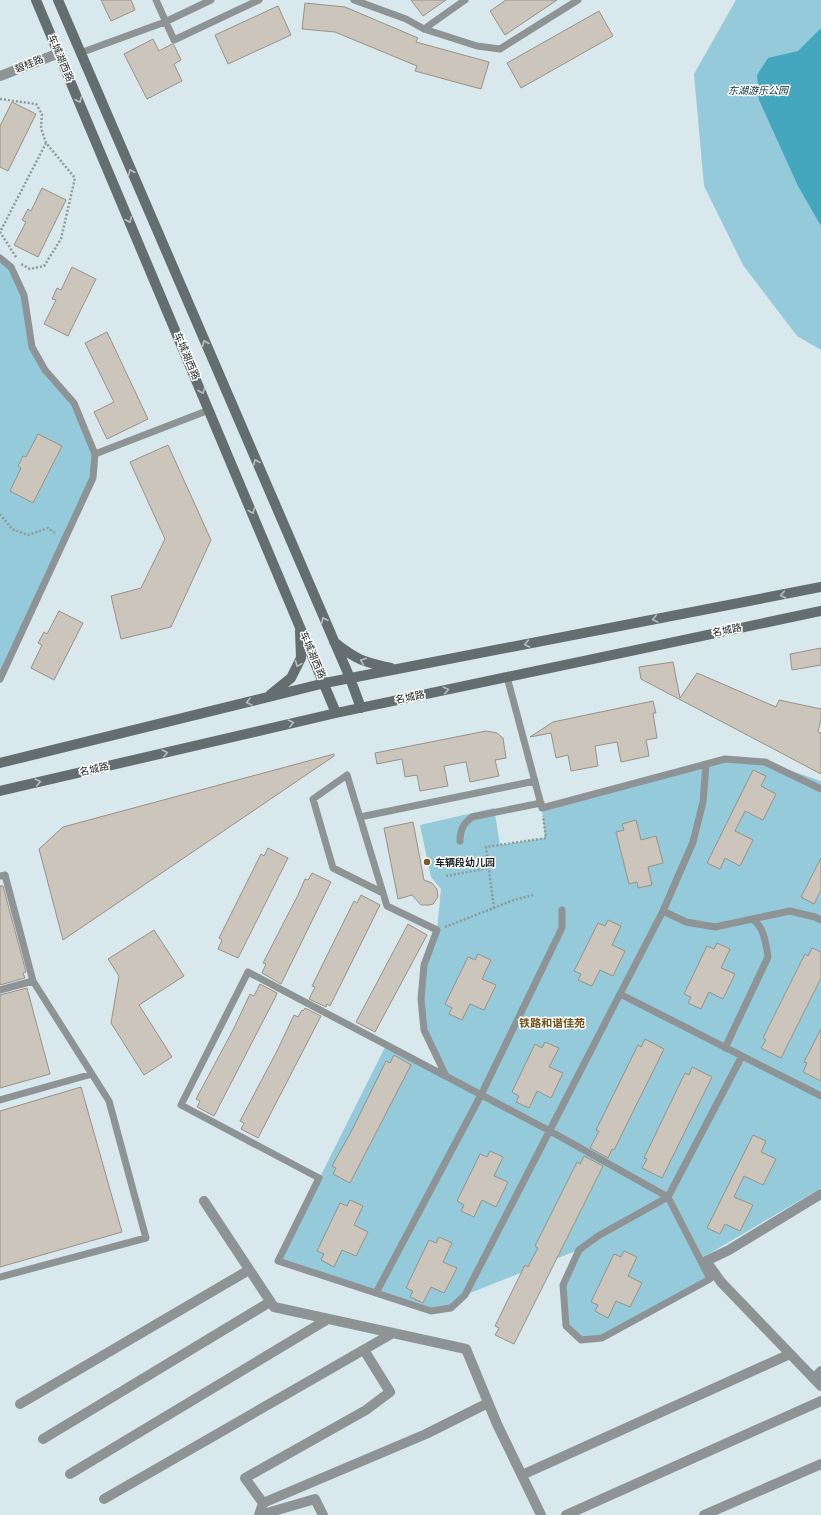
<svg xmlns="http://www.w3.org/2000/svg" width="821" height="1515" font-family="Lora,'Noto Sans SC',serif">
<rect width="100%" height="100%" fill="#d9e8ec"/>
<path fill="#94cad9" d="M 736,0 L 821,0 L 821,350 L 797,336 L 743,265 L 704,186 L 694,74 Z
M 0,258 L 11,267 L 24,295 L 32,347 L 74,403 L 95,454 L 93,478 L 0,679 Z
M 725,759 L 765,762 L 821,781 L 821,1188 L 700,1259 L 710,1279 L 602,1338 L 581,1340 L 566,1326 L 563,1285 L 578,1250 L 465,1295 L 451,1308 L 431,1311 L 278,1261 L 386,1045 L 445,1076 L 424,1030 L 424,965 L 437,930 L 441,889 L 431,877 L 420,825 L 494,808 L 500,845 L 545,838 L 542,808 Z"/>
<path fill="#44a7be" d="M 821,28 L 821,226 L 798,186 L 759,100 L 757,75 L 768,58 L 798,51 Z"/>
<path fill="#ccc5bb" stroke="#989288" d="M 101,0 L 131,0 L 135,10 L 111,21 Z
M 411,0 L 446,0 L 423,16 Z
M 506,0 L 557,0 L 505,35 L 490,11 Z
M 305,3 L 345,7 L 418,38 L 416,42 L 489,62 L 481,89 L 415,71 L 417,66 L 335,32 L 302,29 Z
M 278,6 L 291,35 L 228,64 L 215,35 Z
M 599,11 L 613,36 L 521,88 L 507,63 Z
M 153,39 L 159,51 L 172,44 L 174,45 L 181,60 L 174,64 L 182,81 L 147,99 L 124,54 Z
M 12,102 L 36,114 L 8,171 L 0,167 L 0,126 Z
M 42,188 L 66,200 L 38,257 L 14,245 L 26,222 L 22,220 L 28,209 L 31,211 Z
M 72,267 L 96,279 L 68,336 L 44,324 L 56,300 L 52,299 L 57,288 L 61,290 Z
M 107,332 L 148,419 L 107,439 L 94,412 L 114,402 L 85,343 Z
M 38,434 L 62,446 L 33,503 L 10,491 L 21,468 L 18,466 L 23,456 L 26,457 Z
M 168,445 L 211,540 L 171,627 L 121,639 L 111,596 L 141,588 L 165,539 L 130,462 Z
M 59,611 L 83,623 L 54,680 L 31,668 L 42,645 L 38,643 L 44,632 L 47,634 Z
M 821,648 L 821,665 L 792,670 L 790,654 Z
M 673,662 L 680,698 L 697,673 L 776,707 L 779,700 L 821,709 L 821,718 L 818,732 L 821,733 L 821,774 L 641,679 L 639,667 Z
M 653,701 L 656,713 L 653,713 L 657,738 L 646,740 L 649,756 L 621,762 L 617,742 L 595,746 L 598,766 L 571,771 L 568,755 L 556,758 L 551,733 L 530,737 L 553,722 Z
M 486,731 L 497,733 L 503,738 L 506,758 L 495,760 L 499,776 L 470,782 L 466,762 L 444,766 L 448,786 L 420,791 L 417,775 L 405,777 L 402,759 L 377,764 L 375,753 Z
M 334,754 L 334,756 L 63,940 L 39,849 L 63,827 Z
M 753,770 L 766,776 L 761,786 L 776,794 L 763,820 L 745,811 L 735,831 L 753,840 L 740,866 L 725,858 L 720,869 L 707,863 Z
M 636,820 L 641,840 L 656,836 L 663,863 L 648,867 L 652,885 L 638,888 L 637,882 L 629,884 L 616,832 L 624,830 L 622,824 Z
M 413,822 L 424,880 L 432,883 L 437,889 L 438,897 L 433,904 L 429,905 L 421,905 L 412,895 L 398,899 L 384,828 Z
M 268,848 L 288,858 L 238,958 L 218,949 L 222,940 L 219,938 L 261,854 L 264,856 Z
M 821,858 L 821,890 L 814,904 L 801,897 Z
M 312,873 L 331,882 L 281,984 L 262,973 L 266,964 L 263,963 L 298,895 L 305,879 L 308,880 Z
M 0,886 L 3,886 L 26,972 L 23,973 L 25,978 L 0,985 Z
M 361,895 L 380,905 L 330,1006 L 327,1004 L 326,1007 L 309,999 L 315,987 L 312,986 L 354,901 L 357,903 Z
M 608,920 L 621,926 L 612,945 L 625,951 L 613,976 L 600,970 L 592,986 L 578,980 L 581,974 L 574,971 L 598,923 L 605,926 Z
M 408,924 L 427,935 L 375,1032 L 356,1022 Z
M 154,930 L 184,976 L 139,1005 L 172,1057 L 144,1075 L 111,1023 L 119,976 L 108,959 Z
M 717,943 L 730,949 L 721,968 L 735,974 L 723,999 L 709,992 L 701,1009 L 688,1003 L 691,997 L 684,994 L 707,946 L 714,949 Z
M 812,948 L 821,952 L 821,978 L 781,1058 L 761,1048 L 766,1040 L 763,1038 L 805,954 L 808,956 Z
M 478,954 L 491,960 L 482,979 L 496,985 L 484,1010 L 470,1004 L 462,1020 L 449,1014 L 452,1008 L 445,1004 L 468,957 L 475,960 Z
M 260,984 L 277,993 L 275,998 L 214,1116 L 197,1107 L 200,1101 L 196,1099 L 233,1030 L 250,994 L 254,996 Z
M 27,988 L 50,1074 L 0,1088 L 0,995 Z
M 305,1008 L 321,1016 L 258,1138 L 241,1129 L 244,1123 L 240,1121 L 277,1051 L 294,1015 L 298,1017 L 302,1010 L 303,1011 Z
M 821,1029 L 821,1081 L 803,1072 L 807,1063 L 804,1062 Z
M 645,1039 L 664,1049 L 614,1150 L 612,1149 L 608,1158 L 590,1148 L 599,1131 L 596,1130 L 638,1045 L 641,1047 Z
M 545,1042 L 559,1048 L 549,1067 L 563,1073 L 551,1098 L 537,1091 L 529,1108 L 516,1102 L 519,1096 L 512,1092 L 535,1044 L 542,1048 Z
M 394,1055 L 411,1065 L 350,1183 L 333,1174 L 336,1168 L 332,1166 L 352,1130 L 386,1061 L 390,1063 Z
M 692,1067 L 712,1077 L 662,1178 L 642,1168 L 647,1159 L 644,1158 L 685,1073 L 689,1075 Z
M 81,1087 L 122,1232 L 0,1267 L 0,1111 Z
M 753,1135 L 766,1141 L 761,1152 L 776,1159 L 763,1185 L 744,1176 L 734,1197 L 753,1205 L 740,1231 L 725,1224 L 720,1234 L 707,1228 Z
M 490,1151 L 503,1157 L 494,1176 L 508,1182 L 496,1207 L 482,1200 L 474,1217 L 461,1211 L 464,1205 L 457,1201 L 480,1154 L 487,1157 Z
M 584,1156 L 603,1166 L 514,1344 L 495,1335 L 499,1328 L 495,1326 L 525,1265 L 528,1267 L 533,1257 L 538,1248 L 535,1246 L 577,1162 L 580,1164 Z
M 350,1200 L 363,1206 L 354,1225 L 368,1232 L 356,1256 L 342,1250 L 334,1267 L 321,1260 L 324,1254 L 317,1251 L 340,1203 L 347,1206 Z
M 439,1237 L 452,1243 L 443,1262 L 457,1268 L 444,1293 L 431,1287 L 423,1303 L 410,1297 L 413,1291 L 406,1288 L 429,1240 L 436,1243 Z
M 624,1251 L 637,1257 L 628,1276 L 642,1283 L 630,1307 L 616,1301 L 608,1318 L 595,1311 L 598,1305 L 591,1302 L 614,1254 L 621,1257 Z"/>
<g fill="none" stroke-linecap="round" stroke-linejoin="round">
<path stroke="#8f9a9d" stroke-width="2.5" stroke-dasharray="2 2" stroke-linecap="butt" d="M 0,99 L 36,104 L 42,114 L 41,128 L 46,143 L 75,178 L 61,239 L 44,266 L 30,269 L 21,264
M 16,257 L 0,232 L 46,143
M 0,514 L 12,529 L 28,535 L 48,528 L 56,534
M 446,876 L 489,868
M 494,908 L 486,847 L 546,838 L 543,816
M 445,927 L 514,900 L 533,895"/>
<path stroke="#8e9495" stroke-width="7" d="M 156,0 L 174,40 L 259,0
M 354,0 L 406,19 L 424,29 L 477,46 L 500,49 L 578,0
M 424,29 L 465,0
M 80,53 L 165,22 L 211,0
M 0,258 L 11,267 L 24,295 L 32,347 L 45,370 L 74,403 L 95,454
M 507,677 L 542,808 L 725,759 L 765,762 L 821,789
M 0,679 L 93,478 L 95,454 L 209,410
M 360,817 L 535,781
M 460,841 C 460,830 463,824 472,817 L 541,803
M 0,876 L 5,875 L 33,981 L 109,1101 L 146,1238 L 0,1277
M 383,893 L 333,868 L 313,799 L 347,775 L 387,906 L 437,930 L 424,965 L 421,999 L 424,1030 L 446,1076
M 663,911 L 686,922 L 715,927 L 752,919 C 764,926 766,944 768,957 L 725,1048
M 752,919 L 790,911 L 815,917 L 821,920
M 0,990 L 33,981
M 620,994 L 663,911 L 693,842 L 703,802 L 706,764
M 742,1056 L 668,1197 L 550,1131 L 248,972 L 181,1105 L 319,1178 L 278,1261 L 431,1311 L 451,1308 L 465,1295 L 620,994 L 821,1096
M 0,1100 L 92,1074
M 668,1197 L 710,1279 L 602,1338 L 581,1340 L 566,1326 L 563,1285 L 579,1250 L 598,1236 Z
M 376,1293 L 481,1095 L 562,928 L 562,910"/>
<path stroke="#8e9495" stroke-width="10" d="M 0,76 L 59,53
M 821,1194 L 729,1250 L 706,1261 L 721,1282 L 821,1386
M 204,1201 L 274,1307 L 466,1349 L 497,1424 L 541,1515
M 814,1379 L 821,1371
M 20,1404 L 249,1270
M 43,1439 L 270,1302
M 70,1474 L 328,1319
M 522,1475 L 790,1354
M 104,1499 L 393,1333
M 263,1503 L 245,1478 L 366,1410 L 390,1392 L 364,1350
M 259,1515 L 263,1503 L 426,1434 L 488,1403
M 260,1515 L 315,1499 L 323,1515
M 566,1515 L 821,1401
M 704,1515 L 821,1464"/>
<path stroke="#646d6f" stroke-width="10" d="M 36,0 L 336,713
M 58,0 L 350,678 L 361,708
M 334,642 C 357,660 363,662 391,668
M 270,695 L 291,678 L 301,658 L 300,631
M 0,763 L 325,683 L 821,587
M 0,791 L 336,713 L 821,611"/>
</g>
<defs><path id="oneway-chevron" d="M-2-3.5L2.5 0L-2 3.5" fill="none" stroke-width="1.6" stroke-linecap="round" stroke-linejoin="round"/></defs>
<g stroke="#b9bdbe">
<use href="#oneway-chevron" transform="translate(79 100) rotate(67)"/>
<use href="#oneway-chevron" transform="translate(131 172) rotate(-113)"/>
<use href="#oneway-chevron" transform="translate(129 220) rotate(67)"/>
<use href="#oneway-chevron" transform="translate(205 343) rotate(-113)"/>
<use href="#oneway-chevron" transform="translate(202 391) rotate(67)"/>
<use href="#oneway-chevron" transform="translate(256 462) rotate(-113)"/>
<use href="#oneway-chevron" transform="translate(252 511) rotate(67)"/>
<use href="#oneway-chevron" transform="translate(783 595) rotate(169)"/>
<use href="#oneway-chevron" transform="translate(655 619) rotate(169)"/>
<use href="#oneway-chevron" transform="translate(324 620) rotate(-113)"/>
<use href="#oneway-chevron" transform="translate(527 644) rotate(169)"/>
<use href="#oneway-chevron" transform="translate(363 661) rotate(-158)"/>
<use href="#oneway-chevron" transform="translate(298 664) rotate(113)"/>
<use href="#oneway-chevron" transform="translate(446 690) rotate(-12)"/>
<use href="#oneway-chevron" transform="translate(249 702) rotate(166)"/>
<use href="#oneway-chevron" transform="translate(291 723) rotate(-13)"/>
<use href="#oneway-chevron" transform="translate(165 753) rotate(-13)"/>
<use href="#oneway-chevron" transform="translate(38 782) rotate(-13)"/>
</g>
<circle fill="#765b2d" stroke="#fff" stroke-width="1.5" cx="427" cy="862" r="4"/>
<g text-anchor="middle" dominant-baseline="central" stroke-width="3" stroke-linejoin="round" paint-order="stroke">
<g font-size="10" fill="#1c2223" stroke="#fff">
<text transform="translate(61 58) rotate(67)">车城湖西路</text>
<text transform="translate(29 64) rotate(-22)">碧桂路</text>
<text transform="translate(187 356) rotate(67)">车城湖西路</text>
<text transform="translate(727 630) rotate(-12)">名城路</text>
<text transform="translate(313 655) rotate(67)">车城湖西路</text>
<text transform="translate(410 697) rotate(-12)">名城路</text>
<text transform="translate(94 769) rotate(-13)">名城路</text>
</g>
<g font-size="10" font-style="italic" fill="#002f39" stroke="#fff">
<text x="758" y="90">东湖游乐公园</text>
</g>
<g font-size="10" font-weight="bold" fill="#1c2223" stroke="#fff" text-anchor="start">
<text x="435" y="862">车辆段幼儿园</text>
</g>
<g font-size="11" font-weight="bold" fill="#6e501a" stroke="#fff">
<text x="552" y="1023">铁路和谐佳苑</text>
</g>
</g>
</svg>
